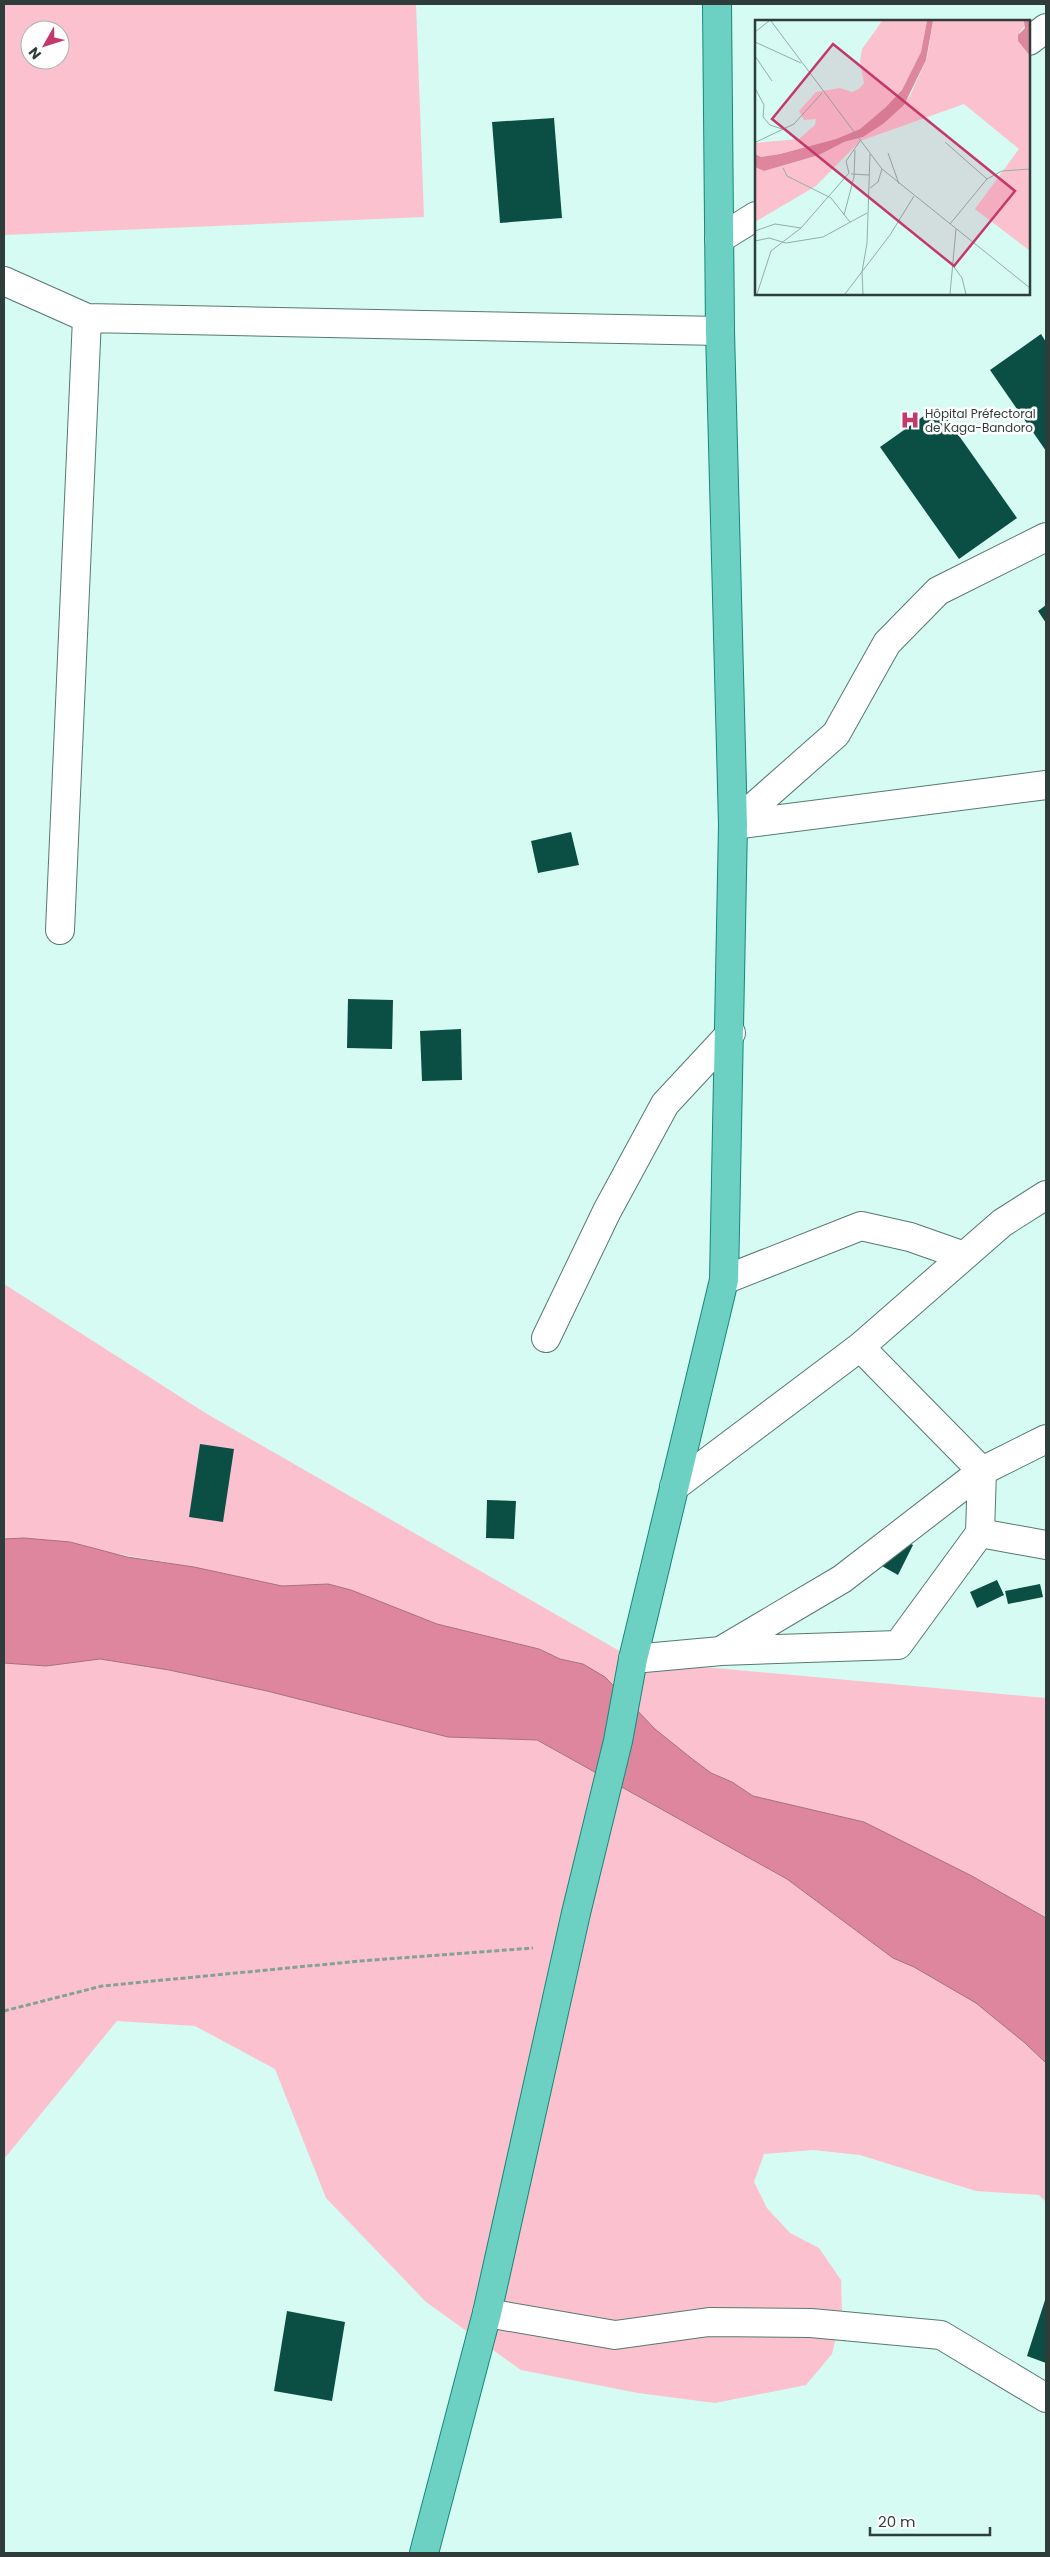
<svg xmlns="http://www.w3.org/2000/svg" width="1050" height="2557" font-family="Poppins,sans-serif">
<rect width="100%" height="100%" fill="#d5fbf2"/>
<path fill="#fcc1cf" fill-rule="evenodd" d="M 4,4 L 416,4 L 424,217 L 4,235 ZM 30,30 L 60,30 L 60,60 L 30,60 Z
M 4,1284 L 207,1414 L 637,1661 L 1046,1698 L 1046,1918 L 970,1875 L 864,1822 L 753,1796 L 732,1782 L 711,1773 L 691,1758 L 655,1729 L 583,1664 L 560,1659 L 539,1649 L 437,1624 L 351,1590 L 328,1584 L 282,1586 L 194,1567 L 24,1538 L 4,1539 Z
M 100,1659 L 169,1670 L 267,1691 L 448,1737 L 536,1740 L 787,1879 L 893,1958 L 914,1967 L 976,2003 L 1025,2043 L 1046,2063 L 1046,2202 L 1039,2195 L 976,2191 L 860,2155 L 813,2150 L 764,2154 L 754,2182 L 767,2208 L 790,2233 L 819,2248 L 841,2280 L 842,2312 L 832,2354 L 806,2385 L 715,2403 L 638,2393 L 521,2370 L 426,2302 L 326,2198 L 275,2069 L 195,2026 L 117,2021 L 4,2159 L 4,1663 L 46,1666 Z"/>
<path fill="#dd869d" stroke="#a8707f" d="M 24,1538 L 70,1542 L 127,1557 L 194,1567 L 282,1586 L 328,1584 L 351,1590 L 437,1624 L 539,1649 L 560,1659 L 583,1664 L 605,1677 L 655,1729 L 691,1758 L 711,1773 L 732,1782 L 753,1796 L 864,1822 L 970,1875 L 1046,1918 L 1046,2063 L 1025,2043 L 976,2003 L 914,1967 L 893,1958 L 787,1879 L 537,1740 L 448,1737 L 267,1691 L 169,1670 L 100,1659 L 46,1666 L 4,1663 L 4,1539 Z"/>
<path fill="#0b4f44" d="M 554,118 L 562,218 L 500,223 L 492,122 Z
M 1041,334 L 1046,342 L 1046,451 L 990,370 Z
M 938,406 L 1017,518 L 959,559 L 880,447 Z
M 1046,605 L 1046,623 L 1038,611 Z
M 571,832 L 579,865 L 538,873 L 531,841 Z
M 348,999 L 393,1000 L 392,1049 L 347,1048 Z
M 461,1029 L 462,1080 L 422,1081 L 420,1031 Z
M 200,1444 L 234,1449 L 223,1522 L 189,1517 Z
M 487,1500 L 516,1501 L 514,1539 L 486,1538 Z
M 898,1537 L 913,1545 L 898,1575 L 882,1566 Z
M 997,1580 L 1004,1595 L 977,1608 L 970,1592 Z
M 1040,1584 L 1043,1597 L 1008,1604 L 1005,1591 Z
M 1046,2297 L 1046,2363 L 1027,2356 Z
M 287,2311 L 345,2322 L 332,2401 L 274,2391 Z"/>
<g fill="none" stroke-linecap="round" stroke-linejoin="round">
<g stroke="#577971" stroke-width="30">
<path id="minor" d="M 1029,41 L 1046,28
M 719,239 L 756,216
M 4,281 L 87,318 L 60,930
M 87,318 L 720,331
M 733,825 L 836,734 L 887,643 L 938,591 L 1046,537
M 733,825 L 1046,785
M 724,1280 L 861,1226 L 910,1237 L 964,1256
M 546,1338 L 607,1211 L 665,1104 L 731,1033
M 860,1347 L 982,1471 L 980,1533
M 674,1487 L 860,1347 L 1002,1223 L 1046,1195
M 722,1650 L 842,1579 L 982,1471 L 1046,1439
M 633,1659 L 721,1651 L 898,1645 L 980,1533 L 1046,1545
M 487,2313 L 615,2335 L 709,2322 L 811,2323 L 941,2335 L 1046,2398"/>
</g>
<g stroke="#178979" stroke-width="30">
<path id="major" d="M 424,2553 L 487,2313 L 576,1913 L 618,1741 L 633,1659 L 724,1280 L 733,825 L 720,331 L 717,4"/>
</g>
<path stroke="#85a09a" stroke-width="3" stroke-dasharray="5 2.5" stroke-linecap="butt" d="M 4,2011 L 102,1986 L 360,1961 L 533,1948"/>
<use href="#minor" stroke="#fff" stroke-width="28"/>
<use href="#major" stroke="#6cd1c3" stroke-width="28"/>
</g>
<defs>
<g id="hospital-bare" transform="scale(1.5)"><path d="M-5-5h3v3.5h4V-5h3V5h-3V1.5h-4V5h-3Z" fill="#c5386b" stroke="#fefefe" stroke-width="2.5" paint-order="stroke"/></g>
</defs>
<g fill-rule="evenodd">
<use href="#hospital-bare" x="910" y="420"/>
</g>
<g text-anchor="middle" dominant-baseline="central" stroke-width="5" stroke-linejoin="round" paint-order="stroke">
<g font-size="12" fill="#2e3d39" stroke="#fefefe" text-anchor="start">
<text x="925" y="413">Hôpital Préfectoral<tspan x="925" dy="14">de Kaga-Bandoro</tspan></text>
</g>
</g>
<g transform="translate(755 20)">
<rect width="275" height="275" fill="#d5fbf2"/>
<path d="M 127,1 L 172,1 L 166,32 L 147,70 L 136,83 L 105,109 L 81,119 L 25,134 L 6,137 L 0,134 L 0,123 L 44,119 L 60,105 L 61,99 L 49,100 L 44,91 L 61,72 L 85,68 L 97,72 L 104,69 L 109,63 L 105,41 L 107,29 ZM 178,1 L 269,1 L 271,4 L 264,13 L 264,23 L 275,36 L 275,231 L 220,189 L 264,129 L 209,84 L 105,121 L 61,166 L 0,202 L 0,147 L 9,151 L 64,135 L 89,122 L 108,117 L 128,104 L 155,76 L 172,38 Z" fill="#fcc1cf"/>
<path d="M 172,1 L 178,1 L 171,40 L 149,85 L 128,104 L 108,117 L 89,122 L 64,135 L 9,151 L 0,147 L 0,134 L 6,137 L 25,134 L 81,119 L 105,109 L 131,87 L 147,70 L 166,32 ZM 269,1 L 275,1 L 275,36 L 263,21 L 263,15 L 270,8 Z" fill="#dd869d"/>
<path fill="none" stroke="#92afa8" stroke-width="1" d="M 16,1 L 127,149 L 275,268M 0,12 L 14,1M 0,22 L 46,43M 0,36 L 17,61M 0,68 L 9,85 L 8,97 L 15,105 L 27,109M 1,122 L 39,104 L 67,73M 190,122 L 232,159 L 247,151 L 275,149M 133,133 L 144,164M 28,148 L 32,156 L 76,178 L 95,202M 96,154 L 114,155M 115,168 L 123,162 L 127,149M 89,195 L 99,157 L 100,130M 195,204 L 232,159M 0,211 L 20,204 L 46,208M 0,221 L 14,218 L 31,223 L 68,217 L 112,193M 197,244 L 207,258 L 211,274M 2,274 L 16,231 L 46,208 L 94,153 L 91,141 L 105,121M 90,274 L 135,215 L 159,176M 108,274 L 107,252 L 112,223 L 115,134M 195,274 L 201,209"/>
<path fill="#c5386b" fill-opacity="0.15" stroke="#c5386b" stroke-width="2.5" d="M 78,24 L 260,171 L 199,246 L 17,99 Z"/>
<rect width="275" height="275" fill="none" stroke="#2e3d39" stroke-width="2.5"/>
</g>
<rect width="1050" height="2557" fill="none" stroke="#2e3d39" stroke-width="10"/>
<g transform="translate(45 45) rotate(231)"><circle r="24" fill="#fefefe" stroke="#abb1af"/>
<path d="M0-4L9 19L0 12L-9 19Z" fill="#c5386b"/>
<text y="-8" font-size="14" font-weight="bold" text-anchor="middle" fill="#2e3d39">N</text>
</g>
<path d="M870 2527v8h120v-8" fill="none" stroke="#2e3d39" stroke-width="2.5"/>
<text x="878" y="2527" font-size="15" fill="#2e3d39" stroke="#fefefe" stroke-width="4" paint-order="stroke">20 m</text>
</svg>
